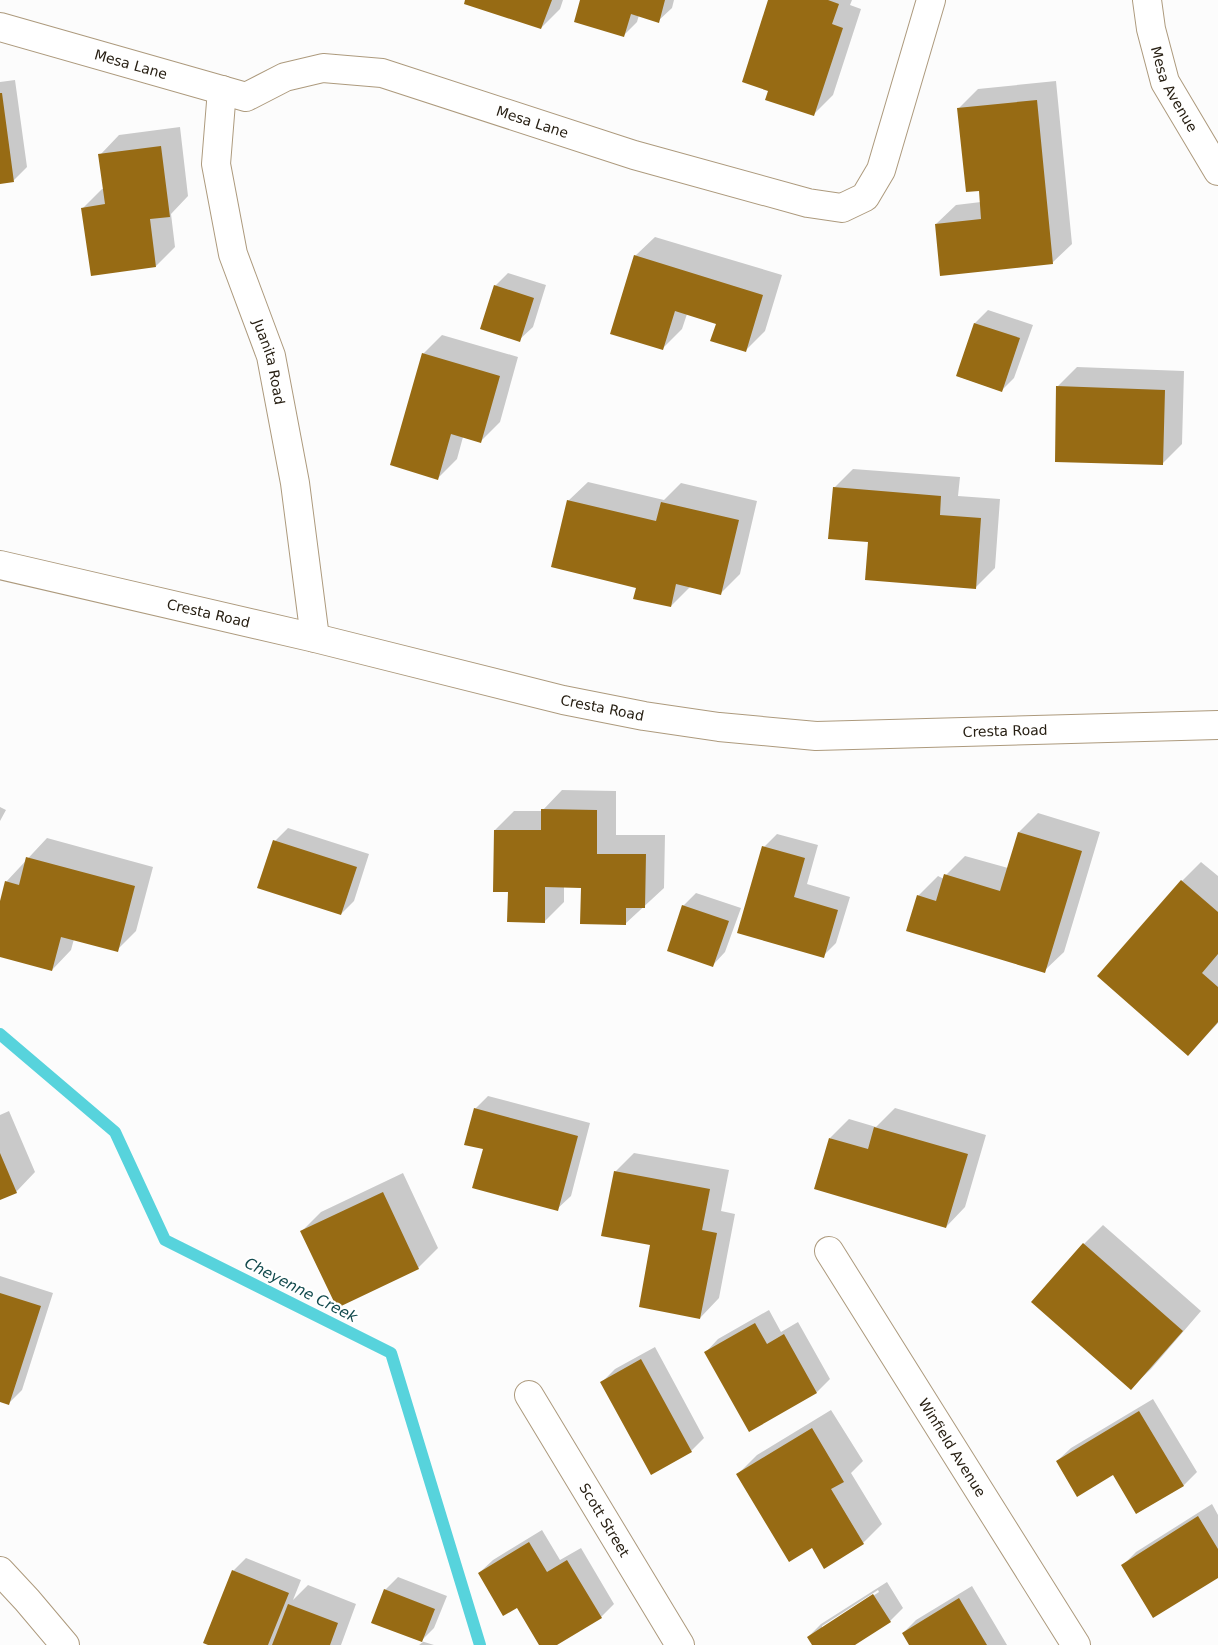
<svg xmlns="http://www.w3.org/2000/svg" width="1218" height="1645" font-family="'DejaVu Sans',sans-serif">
<rect width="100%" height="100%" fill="#fcfcfc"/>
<path fill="#0003" fill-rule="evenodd" d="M 467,0 L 563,0 L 560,9 L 541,28 Z
M 582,0 L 674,0 L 672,8 L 658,21 L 639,15 L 637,22 L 624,35 Z
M 770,0 L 852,0 L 850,5 L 861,9 L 833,95 L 813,115 L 769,90 Z
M 15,80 L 27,167 L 14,180 L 0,182 L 0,82 Z
M 1056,81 L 1072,244 L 1052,263 L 936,224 L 956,205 L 981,202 L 980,190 L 959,108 L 978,89 Z
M 180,127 L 188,196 L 171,214 L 175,247 L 156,266 L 83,208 L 102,189 L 104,189 L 100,155 L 119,135 Z
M 655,237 L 782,275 L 765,331 L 745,351 L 717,323 L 687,314 L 682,329 L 663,348 L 635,256 Z
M 508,273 L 546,285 L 533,327 L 519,340 L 495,286 Z
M 988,310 L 1033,325 L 1014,378 L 1001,391 L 957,376 L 975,323 Z
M 442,335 L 518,357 L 500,422 L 480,442 L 463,437 L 457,459 L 438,478 L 423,354 Z
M 1077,367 L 1184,371 L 1182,444 L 1162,464 L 1058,386 Z
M 853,469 L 960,477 L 958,496 L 1000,499 L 995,568 L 975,588 L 869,541 L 834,488 Z
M 588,482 L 664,500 L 681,483 L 757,501 L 740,574 L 721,593 L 691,586 L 671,606 L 568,501 Z
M 562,790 L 616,791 L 616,835 L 665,835 L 664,888 L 625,924 L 582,887 L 564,887 L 564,902 L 544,922 L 509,891 L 495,830 L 514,811 L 542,811 Z
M 0,807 L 6,810 L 0,821 Z
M 1038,813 L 1100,832 L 1064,952 L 1044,971 L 918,896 L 938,876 L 944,879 L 946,875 L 965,856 L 1008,868 L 1019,832 Z
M 288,828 L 369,854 L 354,901 L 341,914 L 275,841 Z
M 777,834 L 818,845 L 807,884 L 850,897 L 836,943 L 823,956 L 764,847 Z
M 47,838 L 153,867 L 136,931 L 117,950 L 74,939 L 71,950 L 52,970 L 0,956 L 0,905 L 6,882 Z
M 1201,862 L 1218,876 L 1218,1023 L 1188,1055 L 1099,976 L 1182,881 Z
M 696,893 L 741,908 L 725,952 L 712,966 L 683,906 Z
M 488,1096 L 590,1123 L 571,1196 L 557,1209 L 484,1148 L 475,1109 Z
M 895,1108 L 986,1135 L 965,1207 L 946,1227 L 830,1138 L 849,1119 L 876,1127 Z
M 9,1111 L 35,1172 L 16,1192 L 0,1199 L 0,1115 Z
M 634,1153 L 729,1170 L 721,1211 L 735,1214 L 719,1298 L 700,1318 L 652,1244 L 615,1172 Z
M 403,1173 L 438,1248 L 418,1268 L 302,1231 L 321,1212 Z
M 1103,1225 L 1201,1311 L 1151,1369 L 1131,1388 L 1033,1302 L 1084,1244 Z
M 0,1276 L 53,1293 L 22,1390 L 9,1403 L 0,1400 Z
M 769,1310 L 781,1332 L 798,1322 L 830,1379 L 817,1392 L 705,1353 L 718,1339 Z
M 655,1347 L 704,1438 L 691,1451 L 602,1382 L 615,1369 Z
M 1153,1399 L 1197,1472 L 1184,1485 L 1137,1513 L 1114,1473 L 1057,1461 L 1071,1448 Z
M 831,1410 L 863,1461 L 851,1473 L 882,1524 L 863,1543 L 812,1546 L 738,1474 L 757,1455 Z
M 1212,1504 L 1218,1515 L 1218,1577 L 1123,1565 L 1136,1552 Z
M 542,1530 L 560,1560 L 581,1548 L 614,1604 L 601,1617 L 554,1645 L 541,1645 L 518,1606 L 479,1573 L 493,1560 Z
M 246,1558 L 301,1580 L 293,1600 L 308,1585 L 356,1604 L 341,1645 L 212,1645 L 233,1571 Z
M 398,1577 L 447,1596 L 434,1628 L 421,1641 L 434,1645 L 419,1645 L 423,1642 L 373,1622 L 385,1590 Z
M 887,1582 L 903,1608 L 890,1621 L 852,1645 L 813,1645 L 808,1637 L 821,1624 ZM 878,1590 L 879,1592 L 822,1629 L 822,1626 Z
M 972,1586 L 1007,1645 L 910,1645 L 903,1633 L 916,1620 Z"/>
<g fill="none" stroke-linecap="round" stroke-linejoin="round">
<path stroke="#57d3dc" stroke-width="12" d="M 0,1034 L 115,1132 L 165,1240 L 391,1353 L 480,1645"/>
</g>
<path fill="#976b14" d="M 465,0 L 552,0 L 541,29 L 464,4 Z
M 580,0 L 665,0 L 659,23 L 631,14 L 624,37 L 574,22 Z
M 768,0 L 828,0 L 839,4 L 832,24 L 843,28 L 814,116 L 765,100 L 768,91 L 742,82 Z
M 0,93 L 2,93 L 14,182 L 0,184 Z
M 1037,100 L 1053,264 L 940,276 L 935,224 L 981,219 L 979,191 L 966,192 L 957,108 Z
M 161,146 L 170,217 L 150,219 L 156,267 L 91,276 L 81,208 L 105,204 L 98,154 Z
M 634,255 L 763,295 L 746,352 L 710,341 L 716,324 L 675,311 L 663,350 L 610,334 Z
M 494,285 L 534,298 L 520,342 L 480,329 Z
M 974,323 L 1020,338 L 1002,392 L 956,376 Z
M 422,353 L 500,376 L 481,443 L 451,434 L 438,480 L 390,465 Z
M 1056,386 L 1165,390 L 1163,465 L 1055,462 Z
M 833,487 L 941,496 L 940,515 L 981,518 L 976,589 L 865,580 L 868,542 L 828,539 Z
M 567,500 L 656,521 L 661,502 L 739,520 L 721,595 L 676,584 L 671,607 L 633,599 L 636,588 L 551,567 Z
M 541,809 L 597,810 L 597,854 L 646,854 L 645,908 L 626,908 L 626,925 L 580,924 L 581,888 L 545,887 L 545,923 L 507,922 L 508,892 L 493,892 L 494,830 L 541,830 Z
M 1018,832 L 1082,851 L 1045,973 L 906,931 L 917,895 L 936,901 L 944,874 L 1000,891 Z
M 273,840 L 357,867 L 341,915 L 257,888 Z
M 762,846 L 805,858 L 794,897 L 838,910 L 824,958 L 737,933 Z
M 26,857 L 135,886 L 118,952 L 61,937 L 52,971 L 0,957 L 0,901 L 5,881 L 19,885 Z
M 1181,880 L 1218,912 L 1218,954 L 1202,973 L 1218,987 L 1218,1022 L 1188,1056 L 1097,976 Z
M 682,905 L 729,921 L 713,967 L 667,951 Z
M 474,1108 L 578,1136 L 558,1211 L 472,1188 L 483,1149 L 464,1145 Z
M 874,1127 L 968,1154 L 946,1228 L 814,1189 L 829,1138 L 868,1149 Z
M 0,1153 L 17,1193 L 0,1200 Z
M 614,1171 L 710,1189 L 702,1230 L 717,1233 L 700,1319 L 639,1307 L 650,1245 L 601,1236 Z
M 383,1192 L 419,1269 L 337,1308 L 300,1231 Z
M 1083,1243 L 1183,1331 L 1131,1390 L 1031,1302 Z
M 0,1293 L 41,1306 L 9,1405 L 0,1402 Z
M 755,1323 L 767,1344 L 784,1334 L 817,1393 L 749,1432 L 704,1352 Z
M 641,1359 L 692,1452 L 651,1475 L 600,1382 Z
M 1139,1411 L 1184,1486 L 1136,1514 L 1113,1475 L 1077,1497 L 1056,1461 Z
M 812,1428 L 844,1482 L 831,1489 L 864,1544 L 824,1569 L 812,1548 L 789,1562 L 736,1474 Z
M 1198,1516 L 1218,1549 L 1218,1578 L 1153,1618 L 1121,1565 Z
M 529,1542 L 547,1572 L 567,1560 L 602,1618 L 557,1645 L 539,1645 L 517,1608 L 503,1616 L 478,1573 Z
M 232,1570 L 289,1593 L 268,1645 L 208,1645 L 203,1643 Z
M 384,1589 L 435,1609 L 422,1642 L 371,1623 Z
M 873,1594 L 891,1622 L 855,1645 L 812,1645 L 807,1637 Z
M 959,1598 L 987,1645 L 909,1645 L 902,1633 Z
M 288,1604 L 338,1623 L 330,1645 L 272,1645 Z"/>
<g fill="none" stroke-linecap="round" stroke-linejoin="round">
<g stroke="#ad9a7d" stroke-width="30">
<g id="minor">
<path id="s1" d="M 1147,0 L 1151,29 L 1165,82 L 1218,171"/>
<path id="s2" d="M 0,27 L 246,97 L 285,77 L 323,68 L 382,73 L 634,155 L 808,203 L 842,208 L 865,197 L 881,170 L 931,0"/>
<path id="s3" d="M 222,90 L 216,164 L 233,254 L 271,356 L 295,483 L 315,638"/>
<path id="s4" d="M 829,1251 L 1076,1645"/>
<path id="s5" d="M 529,1395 L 680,1645"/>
<path d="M 0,1571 L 27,1600 L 65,1645"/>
</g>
</g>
<g stroke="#ad9a7d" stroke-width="30">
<g id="major">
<path id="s6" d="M 0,565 L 315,638 L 563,700 L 644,716 L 719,727 L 816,736 L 1218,725"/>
</g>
</g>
<use href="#minor" stroke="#fff" stroke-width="28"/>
<use href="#major" stroke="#fff" stroke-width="28"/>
</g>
<g text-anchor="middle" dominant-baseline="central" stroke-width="4.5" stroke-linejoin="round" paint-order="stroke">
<g font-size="14" fill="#282014" stroke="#fff">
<text stroke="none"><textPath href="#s2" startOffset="136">Mesa Lane</textPath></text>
<text stroke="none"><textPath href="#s1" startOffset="94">Mesa Avenue</textPath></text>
<text stroke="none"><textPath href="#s2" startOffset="556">Mesa Lane</textPath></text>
<text stroke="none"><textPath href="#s3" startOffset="280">Juanita Road</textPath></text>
<text stroke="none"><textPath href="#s6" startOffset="214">Cresta Road</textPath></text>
<text stroke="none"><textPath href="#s6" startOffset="619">Cresta Road</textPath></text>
<text stroke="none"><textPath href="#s6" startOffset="1024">Cresta Road</textPath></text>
<text stroke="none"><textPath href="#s4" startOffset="232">Winfield Avenue</textPath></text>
<text stroke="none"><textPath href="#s5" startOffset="146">Scott Street</textPath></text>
</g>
<g font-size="15" font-style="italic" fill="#124a4d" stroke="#fff">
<text transform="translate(301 1290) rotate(27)">Cheyenne Creek</text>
</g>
</g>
</svg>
